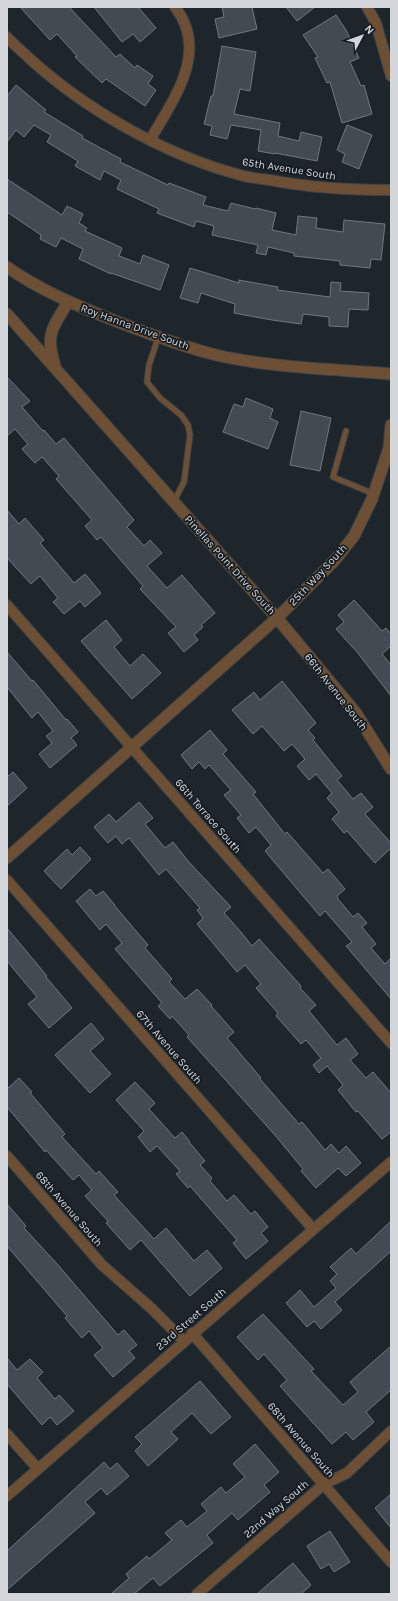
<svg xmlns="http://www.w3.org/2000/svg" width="398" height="1601" font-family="Karla,sans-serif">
<rect width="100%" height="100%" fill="#1f262b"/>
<path fill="#434a51" stroke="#70787e" d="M 20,7 L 69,7 L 116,57 L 120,54 L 135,68 L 137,65 L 153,76 L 148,84 L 156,90 L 145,106 L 106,79 L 102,83 L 75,57 L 77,56 L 57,34 L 50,40 Z
M 94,7 L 138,7 L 156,28 L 140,42 L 133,34 L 122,42 Z
M 222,7 L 252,7 L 257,29 L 219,38 L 215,19 L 224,17 Z
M 286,7 L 315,7 L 297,21 Z
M 336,15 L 346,30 L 359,58 L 350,62 L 361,86 L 364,85 L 372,114 L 342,123 L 330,82 L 327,83 L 315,58 L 318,57 L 303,35 Z
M 222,46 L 256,52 L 250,91 L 240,89 L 234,114 L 280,123 L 278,136 L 299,141 L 301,132 L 322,137 L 317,161 L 275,153 L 275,154 L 258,151 L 261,130 L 231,125 L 227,139 L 210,135 L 212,126 L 204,124 L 211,96 L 213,96 Z
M 16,85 L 46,110 L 44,112 L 83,136 L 82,138 L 121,159 L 120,162 L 168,185 L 169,183 L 206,197 L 203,205 L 228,211 L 231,203 L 255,209 L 256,208 L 276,213 L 272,230 L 296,235 L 298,216 L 317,218 L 316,228 L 343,232 L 344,220 L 385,224 L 381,260 L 371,259 L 370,268 L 340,265 L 340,261 L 294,256 L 294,253 L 268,247 L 266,255 L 256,253 L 258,245 L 212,235 L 214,226 L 196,221 L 194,227 L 157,213 L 159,209 L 117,189 L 121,180 L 104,171 L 100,180 L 75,166 L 78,161 L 47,142 L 51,135 L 34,125 L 24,137 L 16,130 L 7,142 L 7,96 Z
M 347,125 L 372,135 L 359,169 L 342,162 L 345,154 L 337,150 Z
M 7,179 L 62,215 L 67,206 L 83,214 L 79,223 L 87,228 L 85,231 L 122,248 L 119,256 L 140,264 L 143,255 L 169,265 L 160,290 L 111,273 L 111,274 L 79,259 L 83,249 L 61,238 L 56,247 L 40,239 L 41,235 L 7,212 Z
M 190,268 L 239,283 L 239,280 L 278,287 L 277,290 L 330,297 L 331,282 L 341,283 L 340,291 L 369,293 L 368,310 L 349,309 L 348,327 L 329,326 L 329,317 L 303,314 L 301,324 L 272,320 L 234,313 L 235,304 L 201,293 L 198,303 L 180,298 Z
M 7,377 L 30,401 L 22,407 L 43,431 L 44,430 L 56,444 L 64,438 L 134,520 L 127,527 L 144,546 L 150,540 L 162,553 L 147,566 L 167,588 L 182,575 L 215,613 L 201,625 L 203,627 L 194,635 L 198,640 L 184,652 L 168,633 L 176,627 L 140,589 L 143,586 L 101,537 L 97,540 L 85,526 L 92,520 L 56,479 L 59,476 L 42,457 L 35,463 L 22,449 L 28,444 L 15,429 L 7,436 Z
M 246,398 L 273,409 L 270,418 L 278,422 L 268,449 L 223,432 L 234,404 L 243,407 Z
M 301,411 L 331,418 L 320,471 L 290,465 Z
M 7,510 L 19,524 L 25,518 L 44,540 L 40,543 L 74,583 L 85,574 L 101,593 L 85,607 L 80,601 L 64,614 L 53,602 L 58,598 L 40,576 L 31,584 L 7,558 Z
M 354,600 L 382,631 L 386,628 L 391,634 L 391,646 L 382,654 L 391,665 L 391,696 L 357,652 L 336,629 L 344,622 L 338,615 Z
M 106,620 L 122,640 L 114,647 L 130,666 L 143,654 L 161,673 L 132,699 L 81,641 Z
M 7,652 L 32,681 L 33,680 L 66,720 L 67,719 L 78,732 L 71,738 L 77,745 L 50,768 L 39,754 L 52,743 L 46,736 L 53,731 L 38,712 L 32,718 L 7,687 Z
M 282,681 L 316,723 L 308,730 L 315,738 L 313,740 L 342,776 L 337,780 L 353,799 L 361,793 L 373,807 L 365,814 L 391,843 L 391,848 L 375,863 L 347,831 L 344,833 L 332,819 L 339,812 L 327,798 L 332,793 L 316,774 L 309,780 L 297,766 L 305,759 L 292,744 L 284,751 L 262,726 L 253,734 L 232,710 L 254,692 L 260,700 Z
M 210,730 L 227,750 L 223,754 L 256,792 L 253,794 L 285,834 L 287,832 L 323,873 L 328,869 L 345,889 L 337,896 L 338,899 L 353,917 L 358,913 L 367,923 L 362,927 L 376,944 L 371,948 L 385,964 L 391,958 L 391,999 L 346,946 L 352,942 L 325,911 L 320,916 L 265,851 L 271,845 L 256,827 L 249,833 L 237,818 L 241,815 L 224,795 L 231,790 L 209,765 L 205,769 L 199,762 L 192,769 L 181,755 Z
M 13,772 L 27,788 L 7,806 L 7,777 Z
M 139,802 L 153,818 L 145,824 L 165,848 L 173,842 L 188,861 L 231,907 L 224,913 L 240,931 L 252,946 L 259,939 L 301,986 L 300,988 L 316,1005 L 309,1011 L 337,1045 L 346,1038 L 358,1054 L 350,1060 L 366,1078 L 373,1072 L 391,1093 L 391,1132 L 382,1139 L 358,1111 L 356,1112 L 338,1090 L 343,1085 L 327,1066 L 319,1073 L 313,1065 L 321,1058 L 306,1040 L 301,1044 L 276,1016 L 278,1013 L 256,988 L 261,984 L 245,965 L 237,972 L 197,924 L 203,918 L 197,910 L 200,908 L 166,869 L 159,875 L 129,838 L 122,844 L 116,836 L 108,843 L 94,827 L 109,814 L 116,822 Z
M 80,847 L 91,859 L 61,889 L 44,871 L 67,849 L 72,855 Z
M 90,889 L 96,896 L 103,891 L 115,905 L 114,905 L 148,945 L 145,948 L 172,979 L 169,982 L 185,999 L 197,989 L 212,1005 L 211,1006 L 234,1032 L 227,1038 L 261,1078 L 260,1079 L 299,1124 L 302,1122 L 325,1150 L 331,1144 L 339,1153 L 346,1146 L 361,1163 L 346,1176 L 338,1168 L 316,1188 L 301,1171 L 303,1169 L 274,1134 L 187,1037 L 189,1035 L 172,1016 L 170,1019 L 158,1006 L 162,1003 L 115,949 L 122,943 L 106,924 L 100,930 L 76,901 Z
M 7,928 L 47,976 L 46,977 L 72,1008 L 49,1028 L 28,1004 L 37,997 L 7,961 Z
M 91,1023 L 104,1039 L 90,1051 L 111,1074 L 90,1093 L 55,1055 Z
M 19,1078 L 32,1092 L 30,1093 L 65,1134 L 62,1137 L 96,1174 L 99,1171 L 118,1192 L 114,1195 L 154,1239 L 166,1228 L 194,1261 L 207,1250 L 222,1268 L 190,1296 L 141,1240 L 130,1250 L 106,1223 L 108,1221 L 85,1196 L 92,1190 L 79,1175 L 73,1180 L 46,1150 L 45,1152 L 7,1107 L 7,1089 Z
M 135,1082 L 155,1103 L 149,1109 L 175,1138 L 182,1132 L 190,1142 L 189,1142 L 205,1161 L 200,1165 L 212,1178 L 210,1181 L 227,1201 L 234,1195 L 251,1214 L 255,1211 L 268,1227 L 261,1233 L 268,1241 L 246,1259 L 233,1243 L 237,1240 L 190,1186 L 188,1188 L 176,1174 L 180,1171 L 157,1146 L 150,1152 L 138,1137 L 144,1131 L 116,1100 Z
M 7,1204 L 26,1226 L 24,1228 L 58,1265 L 118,1335 L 124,1330 L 137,1345 L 129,1351 L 135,1358 L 113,1377 L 94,1355 L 103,1348 L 89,1331 L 82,1338 L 65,1318 L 67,1316 L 7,1246 Z
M 391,1221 L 391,1251 L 335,1302 L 342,1310 L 321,1329 L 314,1321 L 307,1327 L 286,1303 L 300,1290 L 314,1307 L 336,1288 L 330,1281 L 337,1274 L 330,1267 L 351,1248 L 356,1254 Z
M 263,1314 L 314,1369 L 311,1371 L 343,1405 L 358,1392 L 350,1382 L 391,1346 L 391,1390 L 366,1412 L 374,1422 L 353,1440 L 346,1432 L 332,1444 L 280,1386 L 287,1380 L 264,1354 L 258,1360 L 237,1337 Z
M 7,1358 L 17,1370 L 30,1359 L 43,1372 L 37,1378 L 55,1399 L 59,1395 L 74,1411 L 57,1425 L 50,1417 L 42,1425 L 7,1384 Z
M 200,1381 L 231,1417 L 211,1434 L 192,1413 L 171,1432 L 178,1439 L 148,1466 L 135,1451 L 142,1444 L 135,1437 Z
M 255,1444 L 279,1472 L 264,1485 L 270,1492 L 238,1520 L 232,1513 L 207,1535 L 213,1543 L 160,1586 L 153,1578 L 134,1594 L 111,1594 L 129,1578 L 126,1574 L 147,1556 L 149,1559 L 172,1540 L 165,1533 L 181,1520 L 187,1527 L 207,1511 L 201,1504 L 221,1487 L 226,1493 L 245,1477 L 233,1464 Z
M 104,1462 L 110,1469 L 117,1463 L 129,1476 L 107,1495 L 101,1488 L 85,1502 L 95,1513 L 7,1590 L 7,1551 Z
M 391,1494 L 391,1528 L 375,1508 Z
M 330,1531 L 350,1562 L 334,1572 L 329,1564 L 321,1569 L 307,1546 Z
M 293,1563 L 311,1585 L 301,1594 L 257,1594 Z"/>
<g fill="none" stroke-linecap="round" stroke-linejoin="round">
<g stroke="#3c4247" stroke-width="7">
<path id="service" d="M 158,338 L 149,365 L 147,382 L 160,398 L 181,415 L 188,425 L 190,435 L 184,482 L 174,501
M 346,431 L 333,477 L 374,494"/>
</g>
<g stroke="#3c4247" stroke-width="12">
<path id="minor" d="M 367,7 L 376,23 L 391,76
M 7,37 C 14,45 22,51 29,58 C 86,110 165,155 240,175 C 250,178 260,179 270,180 C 310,188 350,190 391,190
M 150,140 C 173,100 210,52 175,7
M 7,605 L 391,1043
M 7,880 L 313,1229
M 7,1156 L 102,1265 L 151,1308 L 184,1341
M 192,1333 L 391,1562
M 7,1434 L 38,1469
M 7,1496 L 391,1162
M 197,1594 L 324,1484 L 347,1473 L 391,1431"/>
</g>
<g stroke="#3c4247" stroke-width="13">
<path id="tertiary" d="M 7,267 C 41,291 80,307 118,322 C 150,334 183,347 216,355 C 273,368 333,369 391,374
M 7,314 L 277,618 L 356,713 L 391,769
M 55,366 C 45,334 52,329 68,302
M 7,858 L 277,618 L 335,560 L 354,536 L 372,499 L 389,448 L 391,425"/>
</g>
<use href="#service" stroke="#6d4f35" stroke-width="5"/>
<use href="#minor" stroke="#6d4f35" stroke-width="10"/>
<use href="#tertiary" stroke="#6d4f35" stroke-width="11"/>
</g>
<g text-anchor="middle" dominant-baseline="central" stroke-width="3.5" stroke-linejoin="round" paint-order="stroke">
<g font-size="11" fill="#d3d7db" stroke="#161c22">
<text transform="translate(289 169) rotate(9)">65th Avenue South</text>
<text transform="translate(135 327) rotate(20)">Roy Hanna Drive South</text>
<text transform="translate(230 565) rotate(48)">Pinellas Point Drive South</text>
<text transform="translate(318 575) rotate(-47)">25th Way South</text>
<text transform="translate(336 692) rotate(52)">66th Avenue South</text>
<text transform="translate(208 816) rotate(49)">66th Terrace South</text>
<text transform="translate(169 1047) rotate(49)">67th Avenue South</text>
<text transform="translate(69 1209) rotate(49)">68th Avenue South</text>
<text transform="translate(191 1319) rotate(-41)">23rd Street South</text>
<text transform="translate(301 1440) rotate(49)">68th Avenue South</text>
<text transform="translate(276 1509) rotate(-41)">22nd Way South</text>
</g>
</g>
<rect width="398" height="1601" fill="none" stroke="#d3d7db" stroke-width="16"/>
<g transform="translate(362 36) rotate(49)" stroke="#161c22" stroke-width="3" paint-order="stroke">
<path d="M0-3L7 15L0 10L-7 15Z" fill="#d3d7db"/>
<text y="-6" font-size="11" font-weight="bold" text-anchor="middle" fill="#d3d7db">N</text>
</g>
</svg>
